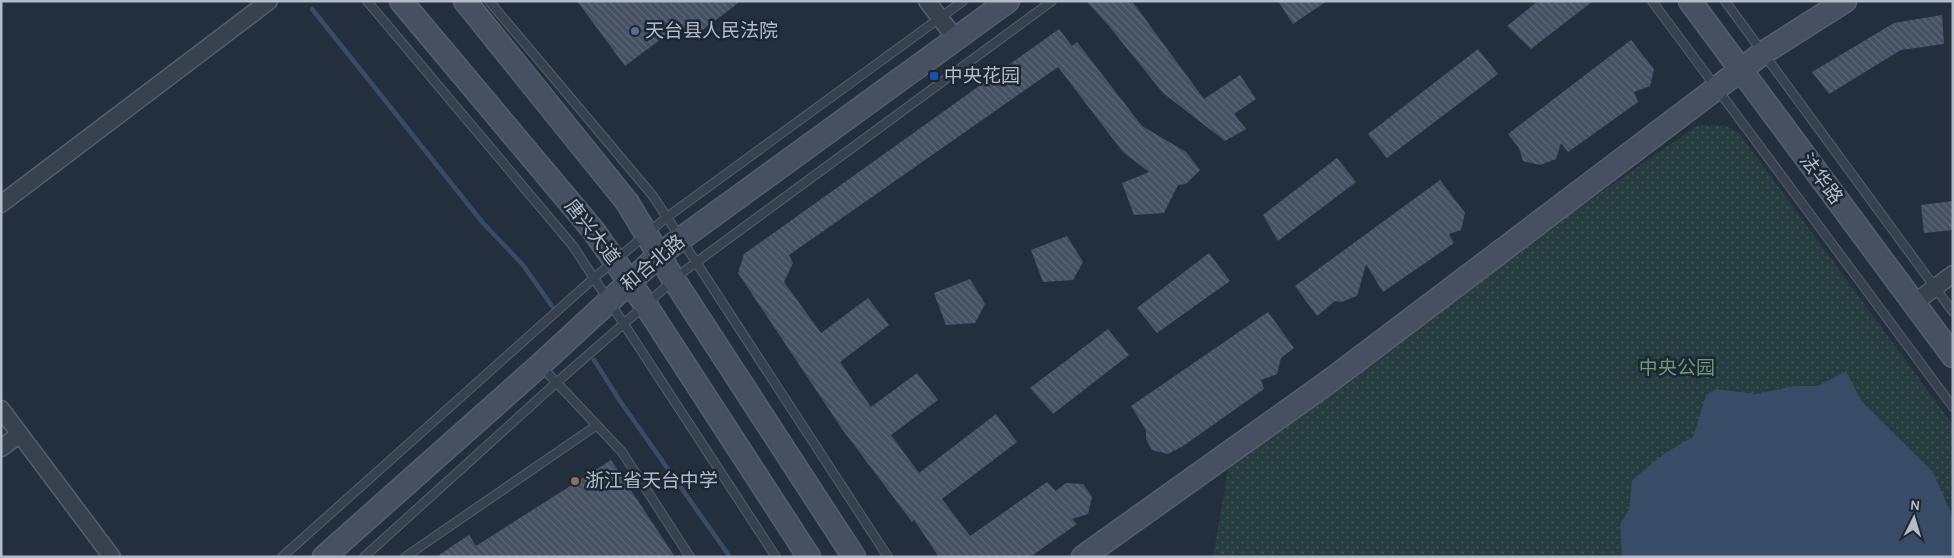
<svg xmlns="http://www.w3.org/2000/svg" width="1954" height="558" font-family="Karla,'Noto Sans SC',sans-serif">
<defs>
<pattern id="park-dots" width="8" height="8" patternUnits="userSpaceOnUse" patternTransform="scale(1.25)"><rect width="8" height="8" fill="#263c3f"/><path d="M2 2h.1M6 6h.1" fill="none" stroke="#435659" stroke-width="1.8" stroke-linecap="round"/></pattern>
<pattern id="building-back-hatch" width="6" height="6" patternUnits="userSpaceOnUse" patternTransform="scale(1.25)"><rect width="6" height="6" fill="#455162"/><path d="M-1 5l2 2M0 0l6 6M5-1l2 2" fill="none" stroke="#5d6877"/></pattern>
</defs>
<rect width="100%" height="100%" fill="#242f3e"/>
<path fill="url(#park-dots)" d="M 1698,125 L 1724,125 L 1739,133 L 1953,425 L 1953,557 L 1213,557 L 1231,452 L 1331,380 Z"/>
<path fill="#394c67" d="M 1846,371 L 1862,402 L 1933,472 L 1953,518 L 1953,557 L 1622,557 L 1620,524 L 1629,510 L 1632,480 L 1665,453 L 1693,437 L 1706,395 L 1716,389 L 1756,394 L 1795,386 L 1818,386 Z"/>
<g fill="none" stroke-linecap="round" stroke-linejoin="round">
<path stroke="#394c67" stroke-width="4.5" d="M 312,9 L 483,223 L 523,265 L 552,306
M 594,360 L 620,401 L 730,557"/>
</g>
<path fill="url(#building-back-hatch)" d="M 577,1 L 741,1 L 692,38 L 681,24 L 625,66 Z
M 1086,1 L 1132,1 L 1204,99 L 1240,75 L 1256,99 L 1234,114 L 1246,129 L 1225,141 L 1163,93 L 1108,25 Z
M 1278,1 L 1327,1 L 1293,24 Z
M 1538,1 L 1593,1 L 1531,49 L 1507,26 Z
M 1942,15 L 1944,44 L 1901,50 L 1829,94 L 1812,72 L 1894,23 Z
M 1059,29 L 1072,46 L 1077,42 L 1142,126 L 1186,152 L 1200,170 L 1186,184 L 1178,185 L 1164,213 L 1134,215 L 1122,183 L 1149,172 L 1123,152 L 1058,67 L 789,255 L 793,263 L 784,282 L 821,333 L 868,298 L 889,325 L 840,362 L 871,407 L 917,373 L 938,400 L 891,435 L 919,473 L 996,414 L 1017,442 L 942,499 L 970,536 L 1047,482 L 1056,491 L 1066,483 L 1083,484 L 1092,497 L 1088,514 L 1072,519 L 1077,524 L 1030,557 L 939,557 L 914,520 L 912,522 L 842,429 L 738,273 L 744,254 Z
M 1631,40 L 1654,69 L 1650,86 L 1634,92 L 1638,102 L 1568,152 L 1561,143 L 1556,159 L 1540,165 L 1523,161 L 1519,148 L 1508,134 Z
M 1478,49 L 1498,74 L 1387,158 L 1368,134 Z
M 1337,158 L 1356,182 L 1278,241 L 1263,215 Z
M 1440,180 L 1465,213 L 1461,230 L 1449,234 L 1454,243 L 1383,292 L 1366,264 L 1357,296 L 1341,302 L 1335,301 L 1317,316 L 1295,286 Z
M 1953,201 L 1953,230 L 1924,233 L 1921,205 Z
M 1067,236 L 1083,262 L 1073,280 L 1043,282 L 1031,250 Z
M 1209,253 L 1230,281 L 1157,333 L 1137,308 Z
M 970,279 L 985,304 L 975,323 L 946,325 L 934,293 Z
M 1268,312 L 1294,348 L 1281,358 L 1277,374 L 1261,380 L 1264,389 L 1183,446 L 1168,454 L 1152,450 L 1146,439 L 1146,430 L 1131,406 Z
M 1108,329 L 1129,355 L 1053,414 L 1030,388 Z
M 611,460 L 675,557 L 436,557 L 469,535 L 476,546 Z"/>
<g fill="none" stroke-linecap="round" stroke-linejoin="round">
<g stroke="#565f6c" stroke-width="10">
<path id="lane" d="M 367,1 L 573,246 L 776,557
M 489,1 L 653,196 L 888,557
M 1652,1 L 1953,407
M 1725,1 L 1953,312
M 541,366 L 622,452 L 690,557
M 282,557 L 594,278 L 667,217 L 963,1
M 364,557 L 556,383 L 683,272 L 1052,1
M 405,557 L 597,425"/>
</g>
<g stroke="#565f6c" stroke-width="19">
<path id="street" d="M 927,1 L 956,39
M 1,204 L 269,1
M 1913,304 L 1953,274
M 1,409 L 112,557
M 1,448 L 20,434"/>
</g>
<g stroke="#565f6c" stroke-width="25">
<path id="secondary" d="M 401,1 L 593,230 L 645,304 L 809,557
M 465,1 L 627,202 L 674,280 L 854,557
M 1690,1 L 1953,356
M 324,557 L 540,365 L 660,254 L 1008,1
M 1083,557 L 1331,380 L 1763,53 L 1845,1"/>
</g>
<use href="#lane" stroke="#38414e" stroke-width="8"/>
<use href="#street" stroke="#38414e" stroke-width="16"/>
<use href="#secondary" stroke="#465061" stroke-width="22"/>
</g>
<circle fill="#5c6f8a" stroke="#1d2633" stroke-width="2" cx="635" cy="31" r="5"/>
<rect fill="#1a4fb4" stroke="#1d2633" stroke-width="2" x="929" y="71" width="10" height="10" rx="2.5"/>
<circle fill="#8d6e63" stroke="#1d2633" stroke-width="2" cx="575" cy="481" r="5"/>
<g text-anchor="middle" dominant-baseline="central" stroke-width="5" stroke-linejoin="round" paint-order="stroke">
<g font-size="19" fill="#b4bcc9" stroke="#1d2633" text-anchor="start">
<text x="645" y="31">天台县人民法院</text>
<text x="944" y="76">中央花园</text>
<text x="585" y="481">浙江省天台中学</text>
</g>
<g font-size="19" fill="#b4bcc9" stroke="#1d2633">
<text transform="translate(1821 179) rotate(53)">法华路</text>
<text transform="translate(592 232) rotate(52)">唐兴大道</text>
<text transform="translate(653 263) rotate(-40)">和合北路</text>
</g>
<g font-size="19" fill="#6b9a76" stroke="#1d2633">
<text x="1677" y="368">中央公园</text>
</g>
</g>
<rect width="1954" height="558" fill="none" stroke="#b4bcc9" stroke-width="5"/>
<g transform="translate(1914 518) rotate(5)" stroke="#1d2633" stroke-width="4" paint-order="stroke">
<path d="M0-4L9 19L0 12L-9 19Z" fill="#b4bcc9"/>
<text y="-8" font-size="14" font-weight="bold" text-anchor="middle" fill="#b4bcc9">N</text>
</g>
</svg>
